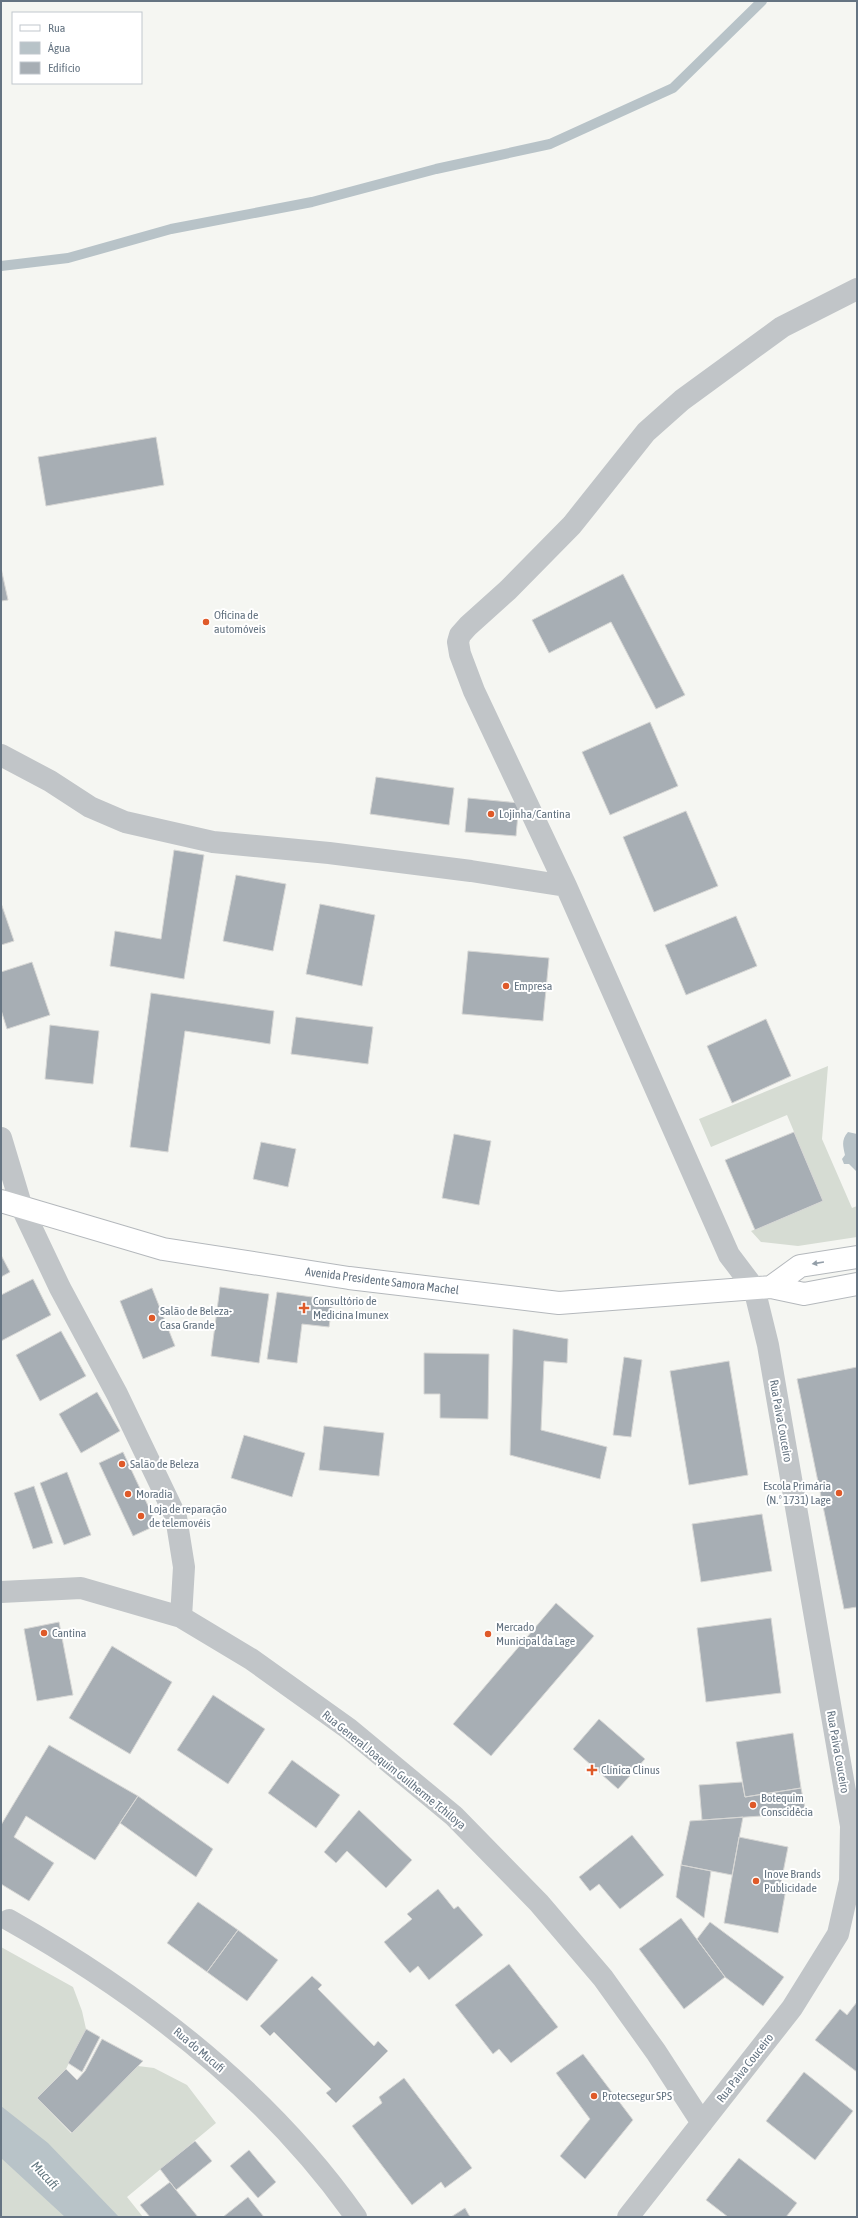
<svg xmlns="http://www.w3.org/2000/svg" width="858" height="2218" font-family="'Asap Condensed',sans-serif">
<rect width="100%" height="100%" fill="#f5f6f2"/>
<path fill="#d6dcd3" d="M 828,1066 L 822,1139 L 852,1208 L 857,1206 L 857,1237 L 798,1246 L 761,1242 L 751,1231 L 823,1201 L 787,1115 L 711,1147 L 699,1119 Z
M 1,1947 L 73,1987 L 82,2011 L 86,2029 L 66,2069 L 37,2098 L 71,2133 L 138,2066 L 154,2068 L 187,2085 L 216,2123 L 127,2197 L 143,2217 L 1,2217 Z"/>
<path fill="#b8c3c8" d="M 848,1132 L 857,1134 L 857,1172 L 849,1164 L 844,1164 L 842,1159 L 845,1155 C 843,1146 841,1140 848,1132 Z
M 1,2106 L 48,2143 L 119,2217 L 65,2217 L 1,2158 Z"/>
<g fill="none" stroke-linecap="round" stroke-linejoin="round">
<path stroke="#b8c3c8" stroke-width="10" d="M 1,266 L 68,258 L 171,229 L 312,202 L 436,169 L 550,144 L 673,88 L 762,1"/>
</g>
<path fill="#a7aeb4" stroke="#d7d7d5" d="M 156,437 L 164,485 L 46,506 L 38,457 Z
M 1,568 L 8,600 L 1,601 Z
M 623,574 L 685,695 L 656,709 L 611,622 L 549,653 L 532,620 Z
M 650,722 L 678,786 L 610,815 L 582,752 Z
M 376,777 L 454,788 L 449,825 L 370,814 Z
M 468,798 L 519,803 L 516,836 L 465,832 Z
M 686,811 L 718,886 L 654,912 L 623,837 Z
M 174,850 L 204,855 L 184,979 L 110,966 L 115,931 L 161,939 Z
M 236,875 L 286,884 L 273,951 L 223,941 Z
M 1,903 L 14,941 L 1,945 Z
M 320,904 L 375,915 L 362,986 L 306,974 Z
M 736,916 L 757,966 L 686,995 L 665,945 Z
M 468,951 L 549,958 L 543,1021 L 462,1014 Z
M 32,962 L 50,1015 L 7,1029 L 1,1010 L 1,972 Z
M 151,993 L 274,1011 L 270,1044 L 185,1031 L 168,1152 L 130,1147 Z
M 296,1017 L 373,1027 L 368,1064 L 291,1054 Z
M 766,1019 L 791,1076 L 732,1103 L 707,1046 Z
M 50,1025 L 99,1031 L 93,1084 L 45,1079 Z
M 794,1132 L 823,1201 L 755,1230 L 725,1160 Z
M 454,1134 L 491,1141 L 479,1205 L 442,1198 Z
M 261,1142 L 296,1149 L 288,1187 L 253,1179 Z
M 1,1255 L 10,1272 L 1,1277 Z
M 33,1279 L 51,1315 L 1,1341 L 1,1295 Z
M 220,1287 L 269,1294 L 259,1363 L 211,1356 Z
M 152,1288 L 175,1346 L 143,1359 L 120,1301 Z
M 277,1292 L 333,1300 L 329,1327 L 302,1324 L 297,1363 L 267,1359 Z
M 513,1329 L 568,1339 L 567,1363 L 544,1361 L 541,1430 L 607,1447 L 600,1479 L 510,1455 Z
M 61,1331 L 86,1376 L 40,1401 L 16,1355 Z
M 424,1353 L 489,1354 L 488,1419 L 440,1418 L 440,1394 L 424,1394 Z
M 624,1357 L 642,1360 L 631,1437 L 613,1435 Z
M 729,1361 L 748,1475 L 689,1485 L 670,1371 Z
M 857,1367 L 857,1607 L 844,1609 L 797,1379 Z
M 97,1392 L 120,1431 L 81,1453 L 59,1414 Z
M 324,1426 L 384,1433 L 379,1476 L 319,1470 Z
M 244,1435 L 305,1453 L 292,1497 L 231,1478 Z
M 123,1452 L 157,1525 L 133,1536 L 99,1463 Z
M 67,1472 L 91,1535 L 64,1545 L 40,1483 Z
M 34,1486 L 53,1543 L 33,1549 L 14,1493 Z
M 762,1514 L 772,1571 L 701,1582 L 692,1524 Z
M 556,1603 L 594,1636 L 491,1756 L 453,1724 Z
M 771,1618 L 781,1693 L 706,1702 L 697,1628 Z
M 59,1622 L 73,1695 L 37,1701 L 24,1629 Z
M 112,1646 L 172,1682 L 130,1754 L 69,1718 Z
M 213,1695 L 265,1729 L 228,1784 L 177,1750 Z
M 599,1719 L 645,1759 L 618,1789 L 573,1749 Z
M 793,1733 L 801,1788 L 745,1797 L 736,1742 Z
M 49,1745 L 138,1796 L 95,1860 L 26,1816 L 14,1837 L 54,1863 L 29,1901 L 1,1884 L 1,1825 Z
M 292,1760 L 340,1795 L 316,1828 L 268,1793 Z
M 742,1782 L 745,1797 L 801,1788 L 806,1813 L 702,1820 L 699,1785 Z
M 138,1796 L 213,1849 L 196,1877 L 120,1823 Z
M 359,1810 L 412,1860 L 386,1888 L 347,1851 L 336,1863 L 324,1852 Z
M 743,1817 L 732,1875 L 681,1865 L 690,1821 Z
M 632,1835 L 664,1875 L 620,1909 L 599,1884 L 590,1891 L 579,1877 Z
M 739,1837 L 788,1847 L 780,1888 L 786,1889 L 778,1933 L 724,1923 Z
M 681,1865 L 711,1871 L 704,1918 L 676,1897 Z
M 438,1889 L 454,1909 L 458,1906 L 483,1935 L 429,1980 L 418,1966 L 410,1973 L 384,1942 L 412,1919 L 407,1914 Z
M 198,1902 L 238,1930 L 207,1972 L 167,1943 Z
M 681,1918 L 725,1977 L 684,2009 L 639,1949 Z
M 710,1922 L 784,1977 L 763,2006 L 725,1977 L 697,1939 Z
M 238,1930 L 278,1960 L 247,2001 L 207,1972 Z
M 509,1964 L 558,2027 L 511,2063 L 499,2049 L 493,2054 L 455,2005 Z
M 312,1976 L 322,1985 L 318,1989 L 374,2046 L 378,2041 L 388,2051 L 336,2103 L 326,2093 L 331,2089 L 274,2032 L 270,2036 L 260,2026 Z
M 857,2002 L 857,2072 L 815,2040 L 840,2009 L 847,2015 Z
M 86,2029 L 100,2037 L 82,2072 L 68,2063 Z
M 102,2039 L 143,2061 L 72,2133 L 37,2098 L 66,2069 L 77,2080 L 85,2071 Z
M 583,2054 L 633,2120 L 585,2179 L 560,2156 L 590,2119 L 556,2073 Z
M 804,2072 L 853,2111 L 815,2160 L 766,2121 Z
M 404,2078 L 472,2168 L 445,2188 L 441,2182 L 412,2205 L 352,2126 L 382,2103 L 379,2097 Z
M 195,2141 L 212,2161 L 176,2190 L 160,2169 Z
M 249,2150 L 276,2182 L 258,2198 L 230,2166 Z
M 739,2158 L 797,2203 L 786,2217 L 728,2217 L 706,2200 Z
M 170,2182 L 176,2190 L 198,2217 L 150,2217 L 140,2205 Z
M 248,2197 L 264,2217 L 223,2217 Z
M 465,2208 L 470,2217 L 451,2217 Z"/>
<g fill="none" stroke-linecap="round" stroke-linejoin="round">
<g stroke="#b4b8bc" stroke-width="24">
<path id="major" d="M 1,1201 L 163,1249 L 349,1278 L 559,1303 L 771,1287 L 804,1294 L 857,1284
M 771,1287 L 800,1266 L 857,1257"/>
</g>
<path stroke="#c1c5c8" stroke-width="22" d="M 1,755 L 50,781 L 90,807 L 125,822 L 213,842 L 329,853 L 471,871 L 566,886
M 1,1138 L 22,1208 L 60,1288 L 117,1394 L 176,1517 L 184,1567 L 181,1617
M 1,1592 L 81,1588 L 181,1617 L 251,1659 L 349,1729 L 454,1816 L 539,1903 L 603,1978 L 656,2052 L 702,2123
M 9,1920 C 142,1995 268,2092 356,2217
M 628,2217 L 792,2008 L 838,1934 L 850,1881 L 851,1826 L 768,1345 L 754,1288 L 729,1255 L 566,886 L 474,691 L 460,654 L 458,642 L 460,635 L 468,626 L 508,590 L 572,525 L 646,432 L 682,400 L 782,327 L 857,289"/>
<use href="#major" stroke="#fff" stroke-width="22"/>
</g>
<defs><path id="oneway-solid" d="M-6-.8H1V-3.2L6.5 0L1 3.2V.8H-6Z"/></defs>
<use fill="#939ea8" href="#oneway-solid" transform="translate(818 1263) rotate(171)"/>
<g fill="#df5a29" stroke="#fff" stroke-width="1.5">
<circle cx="206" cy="622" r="4"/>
<circle cx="491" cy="814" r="4"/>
<circle cx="506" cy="986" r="4"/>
<path d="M302 1302h4v4h4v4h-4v4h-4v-4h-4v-4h4z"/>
<circle cx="152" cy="1318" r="4"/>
<circle cx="122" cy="1464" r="4"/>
<circle cx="839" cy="1493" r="4"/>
<circle cx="128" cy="1494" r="4"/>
<circle cx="141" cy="1516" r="4"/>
<circle cx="44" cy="1633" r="4"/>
<circle cx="488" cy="1634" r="4"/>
<path d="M590 1764h4v4h4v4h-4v4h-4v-4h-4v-4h4z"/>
<circle cx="753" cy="1805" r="4"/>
<circle cx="756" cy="1881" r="4"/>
<circle cx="594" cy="2096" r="4"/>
</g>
<g text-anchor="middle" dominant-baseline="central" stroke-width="4" stroke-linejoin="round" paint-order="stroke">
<g font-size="12" fill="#657482" stroke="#fff" text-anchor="start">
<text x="214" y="615">Oficina de<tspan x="214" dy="14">automóveis</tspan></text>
<text x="499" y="814">Lojinha/Cantina</text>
<text x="514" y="986">Empresa</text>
<text x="313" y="1301">Consultório de<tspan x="313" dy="14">Medicina Imunex</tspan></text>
<text x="160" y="1311">Salão de Beleza-<tspan x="160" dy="14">Casa Grande</tspan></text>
<text x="130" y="1464">Salão de Beleza</text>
<text x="831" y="1486" text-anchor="end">Escola Primária<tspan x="831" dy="14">(N.º 1731) Lage</tspan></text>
<text x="136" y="1494">Moradia</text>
<text x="149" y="1509">Loja de reparação<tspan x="149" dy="14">de telemovéis</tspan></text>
<text x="496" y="1627">Mercado<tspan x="496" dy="14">Municipal da Lage</tspan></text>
<text x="52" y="1633">Cantina</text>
<text x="601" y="1770">Clínica Clinus</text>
<text x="761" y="1798">Botequim<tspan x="761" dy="14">Conscidêcia</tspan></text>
<text x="764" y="1874">Inove Brands<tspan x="764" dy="14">Publicidade</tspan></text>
<text x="602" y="2096">Protecsegur SPS</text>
</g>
<g font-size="12" fill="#657482" stroke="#fff">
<text transform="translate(382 1281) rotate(7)">Avenida Presidente Samora Machel</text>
<text transform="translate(781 1421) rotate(80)">Rua Paiva Couceiro</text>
<text transform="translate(838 1752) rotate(80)">Rua Paiva Couceiro</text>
<text transform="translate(394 1770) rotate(39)">Rua General Joaquim Guilherme Tchiloya</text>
<text transform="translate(199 2050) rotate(40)">Rua do Mucufi</text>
<text transform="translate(745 2068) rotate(-52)">Rua Paiva Couceiro</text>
</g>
<g font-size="13" font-style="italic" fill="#61767f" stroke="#fff">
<text transform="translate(45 2175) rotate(47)">Mucufi</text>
</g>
</g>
<rect width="858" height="2218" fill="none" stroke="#657482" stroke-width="4"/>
<rect x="12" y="12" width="130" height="72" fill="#ffffff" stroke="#c1c7cd"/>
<rect x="20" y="25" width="20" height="6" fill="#ffffff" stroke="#c1c7cd"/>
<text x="48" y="32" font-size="12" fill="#657482">Rua</text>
<rect x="20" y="42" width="20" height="12" fill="#b8c3c8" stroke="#c1c7cd"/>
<text x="48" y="52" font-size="12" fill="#657482">Água</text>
<rect x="20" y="62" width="20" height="12" fill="#a7aeb4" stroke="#c1c7cd"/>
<text x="48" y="72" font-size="12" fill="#657482">Edifício</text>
</svg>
